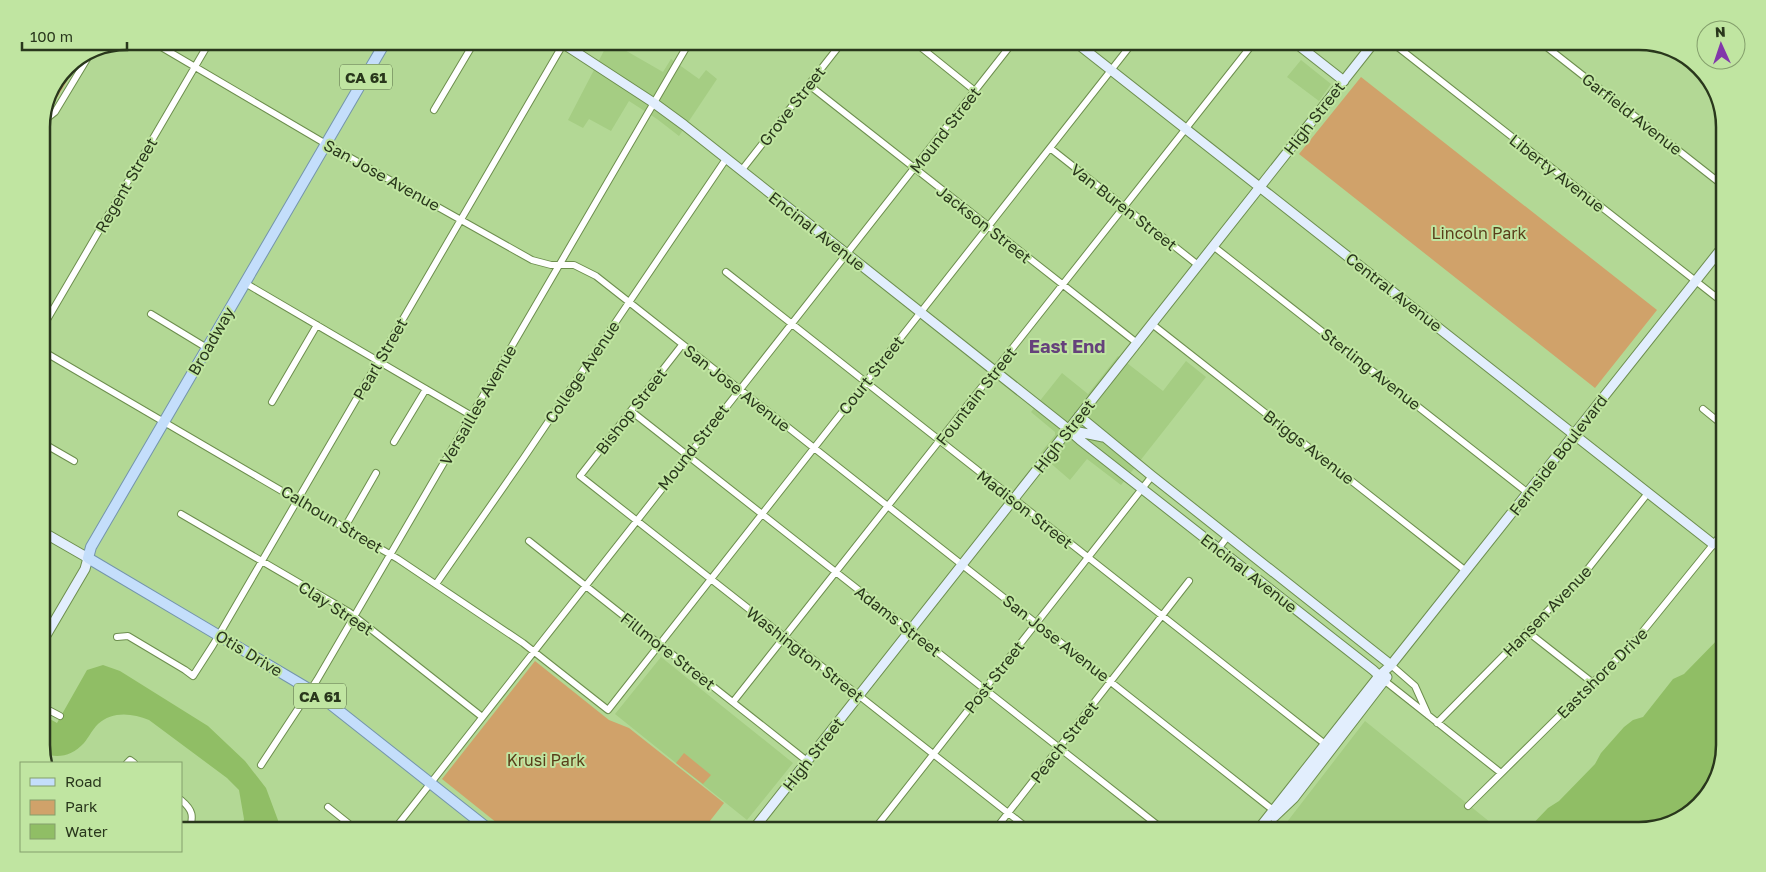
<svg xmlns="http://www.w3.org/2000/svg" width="1766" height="872" font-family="'Golos Text',sans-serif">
<rect width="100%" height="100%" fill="#b3d895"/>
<path fill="#a5cd83" d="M 609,41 L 663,72 L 671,59 L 699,79 L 706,70 L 717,79 L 679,136 L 657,119 L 629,101 L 611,131 L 589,119 L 583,128 L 568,120 Z
M 1301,60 L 1331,84 L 1319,101 L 1287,77 Z
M 1118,356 L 1163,391 L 1186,361 L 1206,377 L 1121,485 L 1087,459 L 1070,480 L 1040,454 L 1055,435 L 1055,432 L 1031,412 L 1062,373 L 1088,394 Z
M 661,657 L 793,763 L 747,820 L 615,714 Z
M 1365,721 L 1501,831 L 1280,831 Z"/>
<path fill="#d0a26a" d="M 82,56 L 52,106 L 45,115 L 67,66 Z
M 1361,77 L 1657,310 L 1595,388 L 1299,154 Z
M 535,661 L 609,720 L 629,728 L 724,803 L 702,831 L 507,831 L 442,779 Z
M 684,753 L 711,775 L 703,784 L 676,763 Z"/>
<path fill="#90be65" d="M 1725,632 L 1725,745 L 1716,783 L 1686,816 L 1639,831 L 1526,831 L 1548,808 L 1559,801 L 1595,764 L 1601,753 L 1624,727 L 1633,720 L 1643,717 L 1673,679 L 1684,674 Z
M 103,665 L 120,671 L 208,726 L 245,761 L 266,788 L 282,831 L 241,831 L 244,819 L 239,790 L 227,778 L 149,720 C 132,713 112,711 98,724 C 92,730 89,737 84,743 C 72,756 58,759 42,753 L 41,714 L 57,723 L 87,670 Z"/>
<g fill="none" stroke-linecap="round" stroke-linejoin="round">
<g stroke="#6d8e4e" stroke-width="8">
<path id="street" d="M 151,41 L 326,144 L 532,260 L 551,265 L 574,265 L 596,276 L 1273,810 L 1277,811
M 913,41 L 975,91
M 1390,41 L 1725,304
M 1539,41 L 1725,187
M 809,85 L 1137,343
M 434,110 L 475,41
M 41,123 L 55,112 L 93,49
M 1050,148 L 1198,265
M 741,171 L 843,41
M 1213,246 L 1528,493
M 726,272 L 1325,744
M 245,283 L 472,416
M 151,314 L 207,348
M 1152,324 L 1466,571
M 41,330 L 210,41
M 682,345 L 580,476 L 1031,831
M 41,350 L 398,559 L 523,643 L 608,710 L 1134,41
M 272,402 L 317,325
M 1703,409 L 1725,427
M 631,411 L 1165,831
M 41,442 L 74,461
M 394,442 L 426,389
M 181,514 L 349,612 L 481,716
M 345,527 L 376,473
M 529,541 L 807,761
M 1218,549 L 1228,536
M 436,584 L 523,459 L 726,159
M 1528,632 L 1593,683
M 117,637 L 128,636 L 185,670 L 193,676 L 213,645 L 565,41
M 1391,665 L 1415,686 L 1428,715
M 1385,681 L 1501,773
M 733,702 L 1255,41
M 41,706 L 60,716
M 1437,723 L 1583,575 L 1648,493
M 127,763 L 130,760 L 134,763
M 261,765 L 317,680 L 690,41
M 181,800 C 193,810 194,816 189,831
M 1468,806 L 1635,641 L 1725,530
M 328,807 L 358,831
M 393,831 L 1014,41
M 873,831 L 1152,476
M 994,831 L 1189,581"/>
</g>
<g stroke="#6d8e4e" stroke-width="11">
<path id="secondary" d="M 559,41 L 654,103 L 684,125 L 1063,425 L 1080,440 L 1373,670 L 1385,681
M 1074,41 L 1713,544
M 1293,41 L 1344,81
M 1079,416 L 1152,476 L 1391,665
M 1069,430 L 1103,437
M 41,531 L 88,558 L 85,569 L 41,644
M 1274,817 L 1294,798 L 1387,677
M 752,831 L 1375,41
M 1257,831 L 1379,676 L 1391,665 L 1725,244"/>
</g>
<g stroke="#7495ab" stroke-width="12">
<path id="primary" d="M 386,41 L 91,547 L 88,558 L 319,695 L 491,831"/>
</g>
<use href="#street" stroke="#fff" stroke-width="6"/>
<use href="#secondary" stroke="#e2eefd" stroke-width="9"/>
<use href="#primary" stroke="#c4defb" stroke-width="10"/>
</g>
<g text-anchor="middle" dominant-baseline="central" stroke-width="4" stroke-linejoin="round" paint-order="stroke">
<g fill="#c0e5a1" stroke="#566b44" stroke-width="1">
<rect x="340" y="64.5" width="52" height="25" rx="4"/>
<rect x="294" y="683.5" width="52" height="25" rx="4"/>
</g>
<g font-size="15" font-weight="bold" fill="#29371c">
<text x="366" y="77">CA 61</text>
<text x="320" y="696">CA 61</text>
</g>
<g font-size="16" fill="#29371c" stroke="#c0e5a1">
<text transform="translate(792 106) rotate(-52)">Grove Street</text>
<text transform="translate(1632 114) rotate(38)">Garfield Avenue</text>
<text transform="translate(1314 118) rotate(-52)">High Street</text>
<text transform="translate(945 130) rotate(-52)">Mound Street</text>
<text transform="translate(1557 173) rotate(38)">Liberty Avenue</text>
<text transform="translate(382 175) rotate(29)">San Jose Avenue</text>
<text transform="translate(126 185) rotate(-60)">Regent Street</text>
<text transform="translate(1124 207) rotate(38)">Van Buren Street</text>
<text transform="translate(984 224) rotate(38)">Jackson Street</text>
<text transform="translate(817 231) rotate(38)">Encinal Avenue</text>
<text transform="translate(1394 292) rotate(38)">Central Avenue</text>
<text transform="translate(211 341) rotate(-60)">Broadway</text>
<text transform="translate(380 359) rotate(-60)">Pearl Street</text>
<text transform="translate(1371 369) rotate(38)">Sterling Avenue</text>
<text transform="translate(582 372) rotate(-56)">College Avenue</text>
<text transform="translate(871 375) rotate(-52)">Court Street</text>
<text transform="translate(737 388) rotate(38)">San Jose Avenue</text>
<text transform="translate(976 396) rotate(-52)">Fountain Street</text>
<text transform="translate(478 405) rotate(-60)">Versailles Avenue</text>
<text transform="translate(631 411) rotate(-52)">Bishop Street</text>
<text transform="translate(1064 436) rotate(-52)">High Street</text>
<text transform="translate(693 447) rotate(-52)">Mound Street</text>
<text transform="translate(1309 447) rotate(38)">Briggs Avenue</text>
<text transform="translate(1558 455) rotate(-52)">Fernside Boulevard</text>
<text transform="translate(1025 509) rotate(38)">Madison Street</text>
<text transform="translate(332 519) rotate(31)">Calhoun Street</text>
<text transform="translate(1249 573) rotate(38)">Encinal Avenue</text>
<text transform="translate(336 608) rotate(33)">Clay Street</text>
<text transform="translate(1547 611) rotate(-46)">Hansen Avenue</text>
<text transform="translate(898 621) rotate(38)">Adams Street</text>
<text transform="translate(1056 638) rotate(38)">San Jose Avenue</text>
<text transform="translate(668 651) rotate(38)">Fillmore Street</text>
<text transform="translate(249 653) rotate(31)">Otis Drive</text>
<text transform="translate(805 654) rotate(38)">Washington Street</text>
<text transform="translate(1602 673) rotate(-45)">Eastshore Drive</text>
<text transform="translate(994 677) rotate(-52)">Post Street</text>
<text transform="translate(1064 742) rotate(-52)">Peach Street</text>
<text transform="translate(813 754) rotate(-52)">High Street</text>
</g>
<g font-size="16" fill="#593e1a" stroke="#c0e5a1">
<text x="1479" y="233">Lincoln Park</text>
<text x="546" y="760">Krusi Park</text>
</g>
<g font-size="18" font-weight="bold" fill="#65417b" stroke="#c0e5a1">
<text x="1067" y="346">East End</text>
</g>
</g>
<path d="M0 0H1766V872H0ZM127 50H1639A77 77 0 0 1 1716 127V745A77 77 0 0 1 1639 822H127A77 77 0 0 1 50 745V127A77 77 0 0 1 127 50Z" fill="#c0e5a1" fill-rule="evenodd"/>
<path fill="none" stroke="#29371c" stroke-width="2.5" d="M127 50H1639A77 77 0 0 1 1716 127V745A77 77 0 0 1 1639 822H127A77 77 0 0 1 50 745V127A77 77 0 0 1 127 50Z"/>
<rect x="20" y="762" width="162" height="90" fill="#c0e5a1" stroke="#849f6c"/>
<rect x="30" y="778" width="25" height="8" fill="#c4defb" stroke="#849f6c"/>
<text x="65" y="787" font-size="15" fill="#29371c">Road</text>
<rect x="30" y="800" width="25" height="15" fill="#d0a26a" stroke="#849f6c"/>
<text x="65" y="812" font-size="15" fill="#29371c">Park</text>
<rect x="30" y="824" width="25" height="15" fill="#90be65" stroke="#849f6c"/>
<text x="65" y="837" font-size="15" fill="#29371c">Water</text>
<g transform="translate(1721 45) rotate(357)"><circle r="24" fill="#c0e5a1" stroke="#849f6c"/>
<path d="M0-4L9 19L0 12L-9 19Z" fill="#8238aa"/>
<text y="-8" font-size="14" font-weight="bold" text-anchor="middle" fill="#29371c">N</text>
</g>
<path d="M22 42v8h105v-8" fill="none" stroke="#29371c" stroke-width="2.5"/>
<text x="30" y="42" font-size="15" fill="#29371c" stroke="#c0e5a1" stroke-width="4" paint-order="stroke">100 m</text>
</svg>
